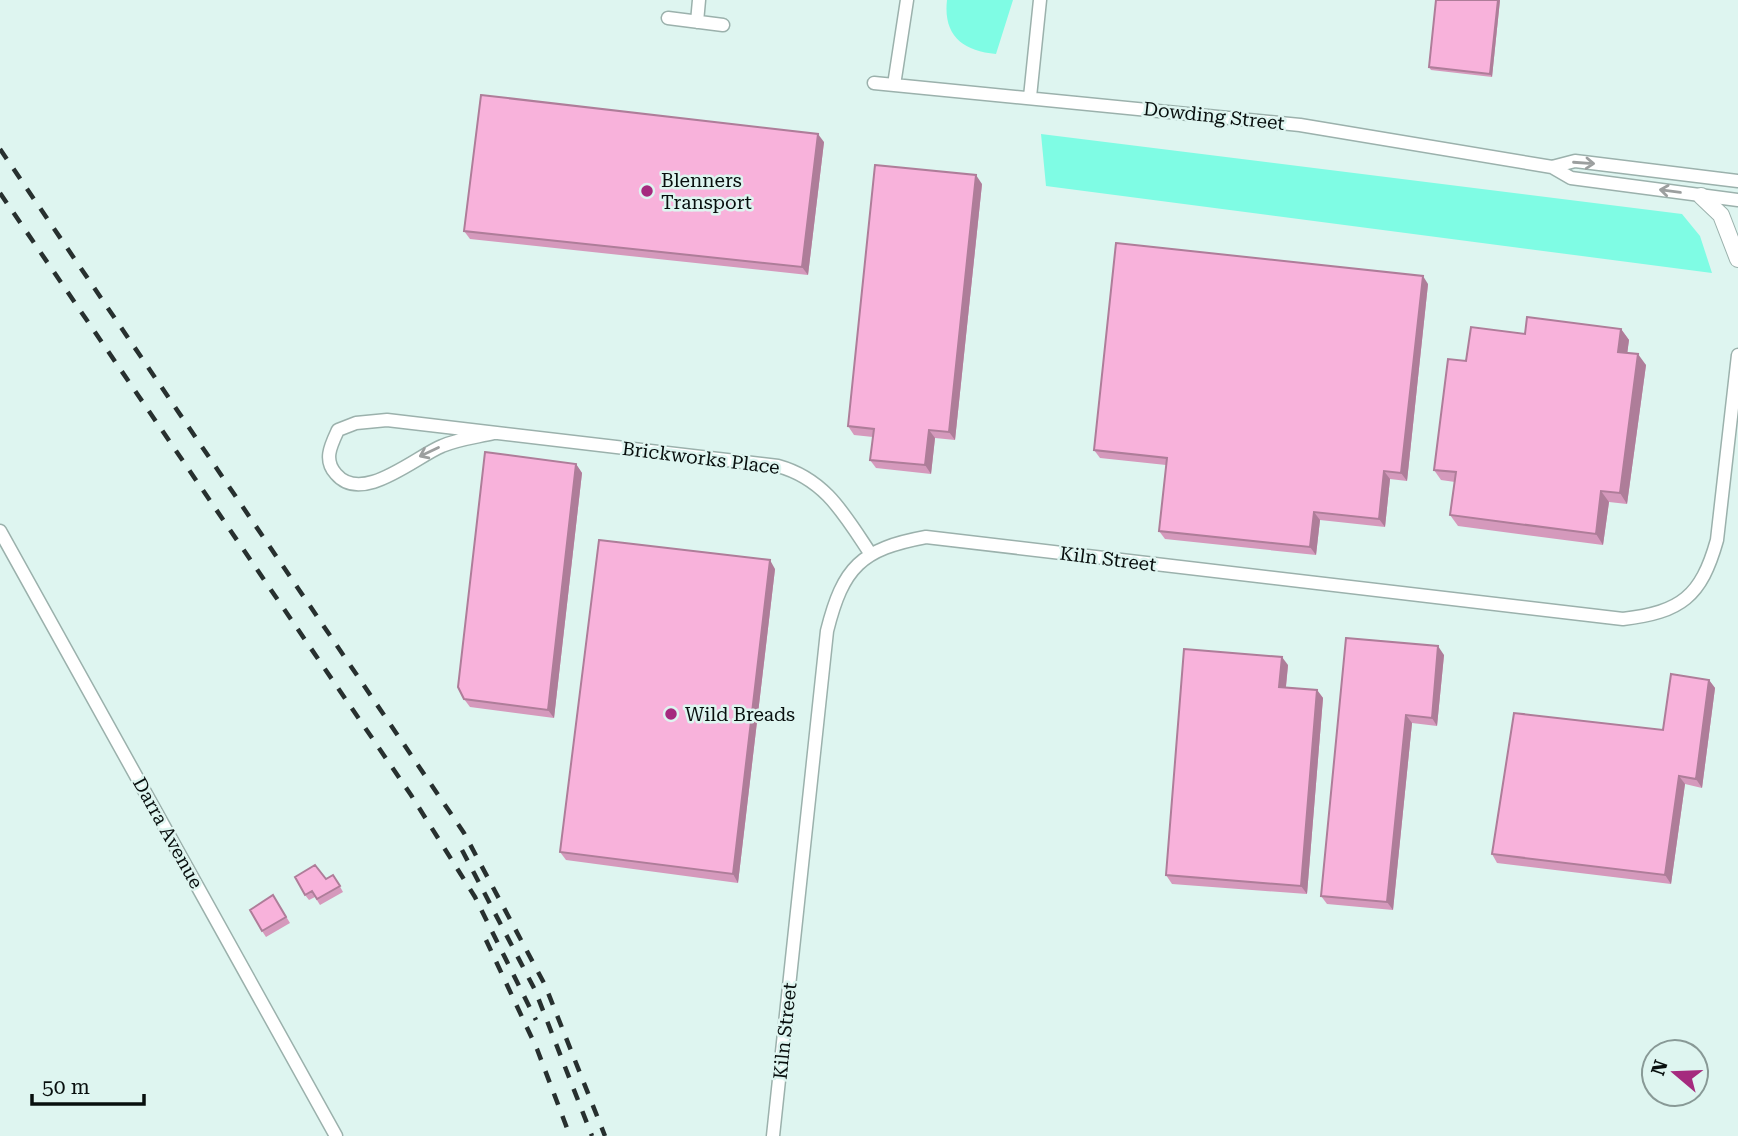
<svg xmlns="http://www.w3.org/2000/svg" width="1738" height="1136" font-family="'Roboto Serif',serif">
<rect width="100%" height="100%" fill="#def5f0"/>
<path fill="#7ffce4" d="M 947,0 L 1013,0 L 996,54 C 962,51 943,35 947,0 Z
M 1041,134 L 1682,214 L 1700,236 L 1712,273 L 1046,186 Z"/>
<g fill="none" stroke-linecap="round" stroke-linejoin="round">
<g stroke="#9bb1ac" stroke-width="15">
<path id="minor" d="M 668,18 L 723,25
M 697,22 L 699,0
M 874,83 L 1300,125 L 1552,167 L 1571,178 L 1738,200
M 894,85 L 907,0
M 1030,97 L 1040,0
M 1552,167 L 1575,161 L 1738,181
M 494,433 C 477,437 458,439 442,446 C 415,457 362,505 336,474 C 323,460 331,445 338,430 L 356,423 L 387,420 L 778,466 C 825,479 844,514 870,553
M 0,531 L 336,1136
M 773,1136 L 827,631 C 843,567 861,549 926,537 L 1623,619 C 1681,612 1701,597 1717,540 L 1738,355"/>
</g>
<g stroke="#9bb1ac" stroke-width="18">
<path id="tertiary" d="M 1701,196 L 1721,215 L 1738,259"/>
</g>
<use href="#minor" stroke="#fff" stroke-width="12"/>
<use href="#tertiary" stroke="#fff" stroke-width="16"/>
<path stroke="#27302f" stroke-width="4.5" stroke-dasharray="12 12" stroke-linecap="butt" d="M 0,149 L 464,833 L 545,985 L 605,1136
M 0,193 L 411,795 L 475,897 L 536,1020
M 462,850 L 535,990 L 592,1136
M 486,940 L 537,1049 L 570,1136"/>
</g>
<path fill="#d599bc" d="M 1436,0 L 1500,0 L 1492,77 L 1431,70 L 1429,67 Z
M 824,142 L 808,275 L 470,239 L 464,231 Z
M 982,184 L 955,440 L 935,438 L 931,474 L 876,468 L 870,460 L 873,437 L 854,435 L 848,426 Z
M 1428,284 L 1407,481 L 1390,479 L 1385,527 L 1320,520 L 1316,555 L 1165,539 L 1159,531 L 1166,465 L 1100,458 L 1094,450 Z
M 1621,329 L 1629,340 L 1627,353 L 1646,365 L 1627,504 L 1609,502 L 1603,545 L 1458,526 L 1450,515 L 1455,482 L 1441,480 L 1434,470 L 1466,361 L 1525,334 Z
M 576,464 L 582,473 L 554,718 L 470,707 L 464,699 Z
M 775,569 L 738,883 L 566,860 L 560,852 Z
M 1346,638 L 1444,655 L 1437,726 L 1412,723 L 1393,910 L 1327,904 L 1321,896 Z
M 1288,665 L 1286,687 L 1317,690 L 1323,698 L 1307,894 L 1172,884 L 1166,875 Z
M 1709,680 L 1715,688 L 1702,788 L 1685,784 L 1671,884 L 1497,863 L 1492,854 L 1663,730 Z
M 326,879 L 337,881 L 343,892 L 320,905 L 315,897 L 309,900 L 305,895 Z
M 273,895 L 290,923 L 266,937 L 262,931 Z"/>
<path fill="#ae7d99" d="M 1498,0 L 1500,0 L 1492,77 L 1490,74 Z
M 818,134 L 824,142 L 808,275 L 802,267 Z
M 976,175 L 982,184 L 955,440 L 949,432 Z
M 1423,276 L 1428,284 L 1407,481 L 1401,473 Z
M 1621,329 L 1629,340 L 1626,363 L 1618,352 Z
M 1638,354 L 1646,365 L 1627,504 L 1620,493 Z
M 929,430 L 935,438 L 931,474 L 925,465 Z
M 576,464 L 582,473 L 554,718 L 548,710 Z
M 1384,471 L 1390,479 L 1385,527 L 1379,519 Z
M 1601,491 L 1609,502 L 1603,545 L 1596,534 Z
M 1314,512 L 1320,520 L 1316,555 L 1310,547 Z
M 770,560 L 775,569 L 738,883 L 733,874 Z
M 1438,646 L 1444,655 L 1437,726 L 1432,718 Z
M 1282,657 L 1288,665 L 1285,695 L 1279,687 Z
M 1709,680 L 1715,688 L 1702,788 L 1696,779 Z
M 1317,690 L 1323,698 L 1307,894 L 1301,886 Z
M 1406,715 L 1412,723 L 1393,910 L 1387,902 Z
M 1679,776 L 1685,784 L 1671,884 L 1665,875 Z"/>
<path fill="#f8b2db" stroke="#ae7d99" stroke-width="2" d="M 1436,0 L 1498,0 L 1490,74 L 1429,67 Z
M 481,95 L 818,134 L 802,267 L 464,231 Z
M 875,165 L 976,175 L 949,432 L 929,430 L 925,465 L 870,460 L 874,429 L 848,426 Z
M 1116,243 L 1423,276 L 1401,473 L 1384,471 L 1379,519 L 1314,512 L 1310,547 L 1159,531 L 1167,458 L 1094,450 Z
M 1527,317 L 1621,329 L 1618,352 L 1638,354 L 1620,493 L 1601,491 L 1596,534 L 1450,515 L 1456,472 L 1434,470 L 1448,359 L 1466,361 L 1471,327 L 1525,334 Z
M 485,452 L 576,464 L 548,710 L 464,699 L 458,687 Z
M 599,540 L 770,560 L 733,874 L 560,852 Z
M 1346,638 L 1438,646 L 1432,718 L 1406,715 L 1387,902 L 1321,896 Z
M 1184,649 L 1282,657 L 1279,687 L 1317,690 L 1301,886 L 1166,875 Z
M 1671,674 L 1709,680 L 1696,779 L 1679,776 L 1665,875 L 1492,854 L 1514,713 L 1663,730 Z
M 315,865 L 326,879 L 333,875 L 340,886 L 317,899 L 312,891 L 305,895 L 295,877 Z
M 273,895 L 286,917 L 262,931 L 250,910 Z"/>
<defs><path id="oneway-shaft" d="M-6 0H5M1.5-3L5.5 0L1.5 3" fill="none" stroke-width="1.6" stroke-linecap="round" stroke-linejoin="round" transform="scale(1.75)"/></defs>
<g stroke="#9c9f9f">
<use href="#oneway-shaft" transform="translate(1584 163) rotate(4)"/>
<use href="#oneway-shaft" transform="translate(1670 191) rotate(-172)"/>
<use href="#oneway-shaft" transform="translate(429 452) rotate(155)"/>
</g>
<g fill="#a52a7e" stroke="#def5f0" stroke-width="2.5">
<circle cx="647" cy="191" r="7"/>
<circle cx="671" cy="714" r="7"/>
</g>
<g text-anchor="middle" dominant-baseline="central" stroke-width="5" stroke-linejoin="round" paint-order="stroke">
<g font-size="19" fill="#080f0e" stroke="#def5f0">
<text transform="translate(1214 116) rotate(6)">Dowding Street</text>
<text transform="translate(701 458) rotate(7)">Brickworks Place</text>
<text transform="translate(1108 559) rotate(7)">Kiln Street</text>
<text transform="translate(168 833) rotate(61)">Darra Avenue</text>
<text transform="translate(785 1031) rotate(-84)">Kiln Street</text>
</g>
<g font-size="19" fill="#080f0e" stroke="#def5f0" text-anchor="start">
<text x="661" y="180">Blenners<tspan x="661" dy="22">Transport</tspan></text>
<text x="685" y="714">Wild Breads</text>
</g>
</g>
<g transform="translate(1675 1073) rotate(289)"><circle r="33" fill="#def5f0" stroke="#889996" stroke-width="2"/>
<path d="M0-5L12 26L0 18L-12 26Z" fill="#a52a7e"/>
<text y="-10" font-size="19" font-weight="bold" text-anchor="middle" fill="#080f0e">N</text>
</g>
<path d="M32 1094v10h112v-10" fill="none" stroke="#080f0e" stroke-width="3.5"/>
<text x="42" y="1094" font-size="21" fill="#080f0e" stroke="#def5f0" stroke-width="5" paint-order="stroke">50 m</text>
</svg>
